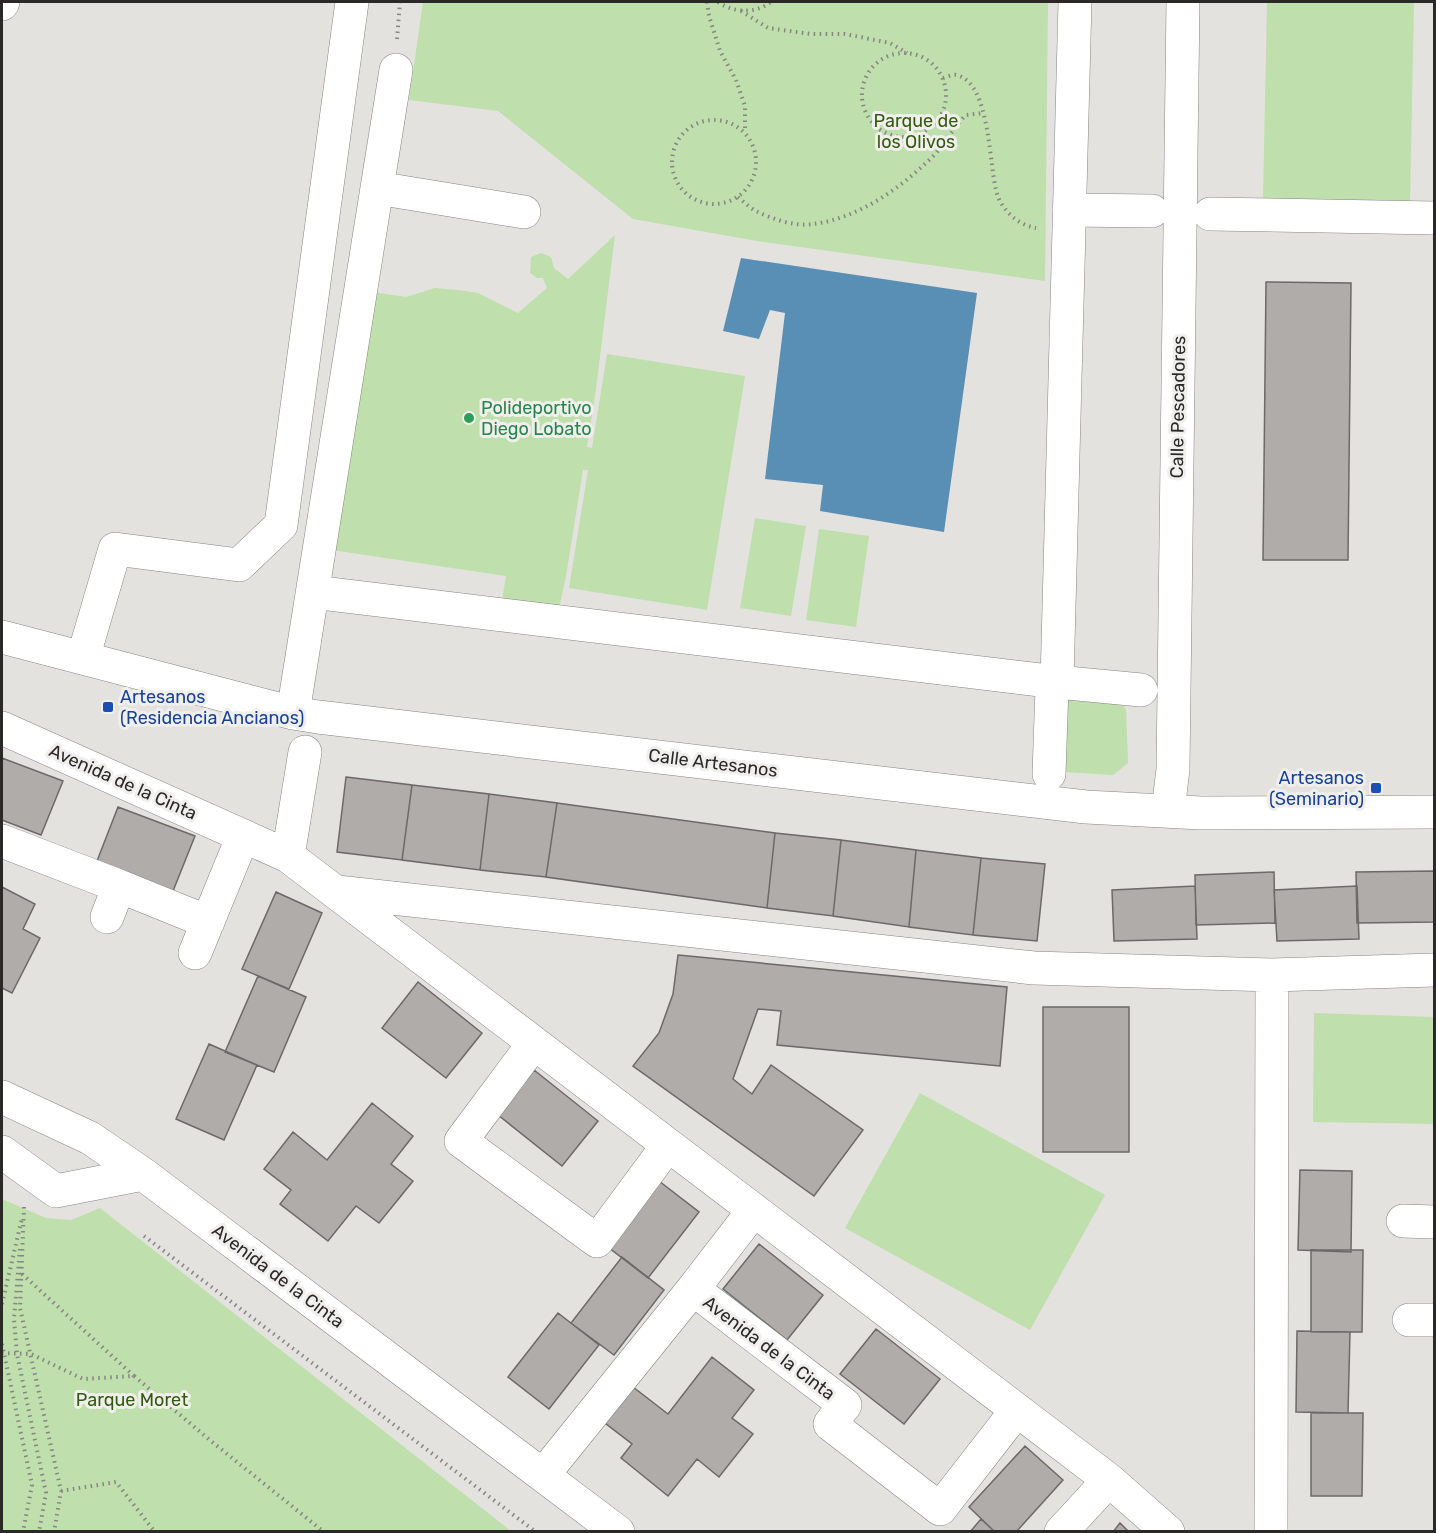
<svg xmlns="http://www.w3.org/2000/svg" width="1436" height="1533" font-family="Rubik,sans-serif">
<rect width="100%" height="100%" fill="#e3e2df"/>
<path fill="#bfdfac" d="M 423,2 L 1048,2 L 1045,281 L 757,241 L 633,219 L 498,111 L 409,100 Z
M 1267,2 L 1414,2 L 1410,204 L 1263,200 Z
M 615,235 L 596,389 L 587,447 L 592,448 L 607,354 L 745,376 L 707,610 L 569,588 L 588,470 L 583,470 L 566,576 L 557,618 L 500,613 L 506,576 L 325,549 L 366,291 L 406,297 L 435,288 L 458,290 L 478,293 L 518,313 L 547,288 L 543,278 L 537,278 L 530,273 L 531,257 L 541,253 L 551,257 L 554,268 L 568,279 Z
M 755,518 L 806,526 L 791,616 L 740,608 Z
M 819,529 L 869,536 L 856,627 L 806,620 Z
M 1063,698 L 1118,700 L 1126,709 L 1128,763 L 1113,775 L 1064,772 Z
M 1314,1013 L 1434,1017 L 1434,1124 L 1313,1122 Z
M 920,1093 L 1105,1195 L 1030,1330 L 845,1228 Z
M 2,1199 L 46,1218 L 71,1220 L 100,1208 L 511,1531 L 2,1531 Z"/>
<path fill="#598fb5" d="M 741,258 L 977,293 L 944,532 L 820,511 L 823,485 L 765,479 L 785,313 L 770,310 L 759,339 L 723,331 Z"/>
<path fill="#afacaa" stroke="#6c6968" stroke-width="1.5" d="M 1266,282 L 1351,283 L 1348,560 L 1263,560 Z
M 2,758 L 63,781 L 41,835 L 2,820 Z
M 346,777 L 412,785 L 402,860 L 337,852 Z
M 412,785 L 489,794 L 480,870 L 402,860 Z
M 489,794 L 557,803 L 546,877 L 480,870 Z
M 557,803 L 775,833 L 767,908 L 546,877 Z
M 118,807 L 195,836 L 173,891 L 97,861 Z
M 775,833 L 841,840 L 833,916 L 767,908 Z
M 841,840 L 916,850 L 909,927 L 833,916 Z
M 916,850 L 981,858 L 973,935 L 909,927 Z
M 981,858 L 1045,864 L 1037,941 L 973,935 Z
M 1434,871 L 1434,922 L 1357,923 L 1356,872 Z
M 1274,872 L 1275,923 L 1196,925 L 1195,875 Z
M 1195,886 L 1197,939 L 1114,941 L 1112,890 Z
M 1357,886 L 1359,939 L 1277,941 L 1274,890 Z
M 2,887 L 35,904 L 23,929 L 40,938 L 12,993 L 2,988 Z
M 276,892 L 322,913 L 289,989 L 242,969 Z
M 678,955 L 1007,987 L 1000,1066 L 777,1045 L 781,1011 L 758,1009 L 733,1079 L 752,1094 L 771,1065 L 863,1130 L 814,1196 L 633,1066 L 659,1033 L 673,994 Z
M 258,976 L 306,997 L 274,1072 L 225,1052 Z
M 418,982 L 482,1033 L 446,1078 L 382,1028 Z
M 1043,1007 L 1129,1007 L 1129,1152 L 1043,1152 Z
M 209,1044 L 257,1065 L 224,1140 L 176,1119 Z
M 534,1070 L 598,1121 L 562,1166 L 498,1115 Z
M 372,1103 L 413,1136 L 391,1164 L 413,1181 L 379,1223 L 356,1206 L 328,1241 L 280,1204 L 291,1190 L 264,1169 L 293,1132 L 327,1160 Z
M 1300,1170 L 1352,1171 L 1351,1252 L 1298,1250 Z
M 659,1181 L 699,1212 L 648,1278 L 608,1247 Z
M 759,1244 L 823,1295 L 787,1340 L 723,1289 Z
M 1311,1250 L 1363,1250 L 1362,1332 L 1311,1332 Z
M 622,1257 L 664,1290 L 614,1355 L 571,1323 Z
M 558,1313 L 599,1345 L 549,1409 L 508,1377 Z
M 876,1329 L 940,1379 L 904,1424 L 840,1374 Z
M 1297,1331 L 1350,1332 L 1348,1413 L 1296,1412 Z
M 712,1357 L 754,1390 L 732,1418 L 753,1434 L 719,1477 L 697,1459 L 668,1496 L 621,1458 L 632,1444 L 605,1423 L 633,1387 L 668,1414 Z
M 1311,1413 L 1363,1413 L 1362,1496 L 1311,1496 Z
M 1025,1446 L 1063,1480 L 1016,1532 L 995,1532 L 969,1507 Z
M 981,1519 L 995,1532 L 970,1532 Z
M 1120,1523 L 1129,1532 L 1113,1532 Z"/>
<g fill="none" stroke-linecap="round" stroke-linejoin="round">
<g stroke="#868582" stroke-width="34">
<path id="minor" d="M 2,4 L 3,2
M 377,188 L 396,70
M 1069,210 L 1152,211
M 1210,214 L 1434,218
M 313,592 L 1057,682 L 1141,690
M 2,637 L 293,713 L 318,717 L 1086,807 L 1201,813 L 1434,812
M 83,658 L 115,549 L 239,565 L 281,525 L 352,2
M 293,713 L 377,188 L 524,212
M 2,728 L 288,856 L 1109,1480 L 1168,1532
M 1049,774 L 1052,687 L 1057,682 L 1075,2
M 1168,811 L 1173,769 L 1183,2
M 2,841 L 119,886
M 288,856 L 305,752
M 337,892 L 1034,968 L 1272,975 L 1434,970
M 107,917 L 119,886 L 208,922
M 195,953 L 243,836
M 534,1043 L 461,1141 L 597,1241 L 668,1145
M 2,1097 L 90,1138 L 143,1174 L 618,1532
M 2,1152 L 56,1191 L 143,1174
M 754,1210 L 693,1289 L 845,1405 L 830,1424 L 940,1509 L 1017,1410
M 1403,1221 L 1434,1222
M 1409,1320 L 1434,1320
M 543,1475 L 693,1289
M 1061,1532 L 1109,1480
M 1271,1532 L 1272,975"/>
</g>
<path stroke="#868583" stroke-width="4" stroke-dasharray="1.5 4.5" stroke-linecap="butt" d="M 707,2 L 709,16 L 720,51 L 736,80 L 745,106 L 745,131
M 718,2 C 734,13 755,14 771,2
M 741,11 L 768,28 L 811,34 L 845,34 L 890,43 L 907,53
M 397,39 L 400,2
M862 95a42 42 0 1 1 84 0a42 42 0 1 1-84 0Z
M 943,78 C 947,77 952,74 956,75 C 992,82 988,169 998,197 C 1005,213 1019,225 1036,228
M672 162a42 42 0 1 1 84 0a42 42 0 1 1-84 0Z
M 738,197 C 744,202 750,208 756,211 C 772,219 795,227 813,224 C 856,219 898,190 928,161 C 943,148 952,129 966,115 L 984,113
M 24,1207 L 20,1308 L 61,1491 L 54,1532
M 144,1236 L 536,1532
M 20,1249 L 14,1319 L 17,1354 L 46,1493 L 39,1532
M 22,1274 L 134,1376
M 2,1304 L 22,1218
M 2,1344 L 32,1485 L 23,1532
M 2,1353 L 31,1354 L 83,1379 L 134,1376 L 211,1441 L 324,1532
M 61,1491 L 116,1482 L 155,1532"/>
<use href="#minor" stroke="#fff" stroke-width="33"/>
</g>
<circle fill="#2e9e5b" stroke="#f0efec" stroke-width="2" cx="469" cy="418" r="6"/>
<g fill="#1a4fb4" stroke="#f0efec" stroke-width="2">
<rect x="102" y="701" width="12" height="12" rx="3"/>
<rect x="1370" y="782" width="12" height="12" rx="3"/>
</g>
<g text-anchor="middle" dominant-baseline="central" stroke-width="6" stroke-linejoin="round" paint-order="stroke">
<g font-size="18" fill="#335b10" stroke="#f0efec">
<text x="916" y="121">Parque de<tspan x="916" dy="21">los Olivos</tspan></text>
<text x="132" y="1400">Parque Moret</text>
</g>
<g font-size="18" fill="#2a2928" stroke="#f0efec">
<text transform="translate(1178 407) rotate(-89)">Calle Pescadores</text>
<text transform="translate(713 763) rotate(7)">Calle Artesanos</text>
<text transform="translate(123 782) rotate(24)">Avenida de la Cinta</text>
<text transform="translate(278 1276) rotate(37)">Avenida de la Cinta</text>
<text transform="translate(769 1348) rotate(37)">Avenida de la Cinta</text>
</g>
<g font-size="18" fill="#27864d" stroke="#f0efec" text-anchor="start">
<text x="481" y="408">Polideportivo<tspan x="481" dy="21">Diego Lobato</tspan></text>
</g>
<g font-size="18" fill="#164399" stroke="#f0efec" text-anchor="start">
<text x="120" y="697">Artesanos<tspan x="120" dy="21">(Residencia Ancianos)</tspan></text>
<text x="1364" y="778" text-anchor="end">Artesanos<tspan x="1364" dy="21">(Seminario)</tspan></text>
</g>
</g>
<rect width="1436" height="1533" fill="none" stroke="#2a2928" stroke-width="6"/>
</svg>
